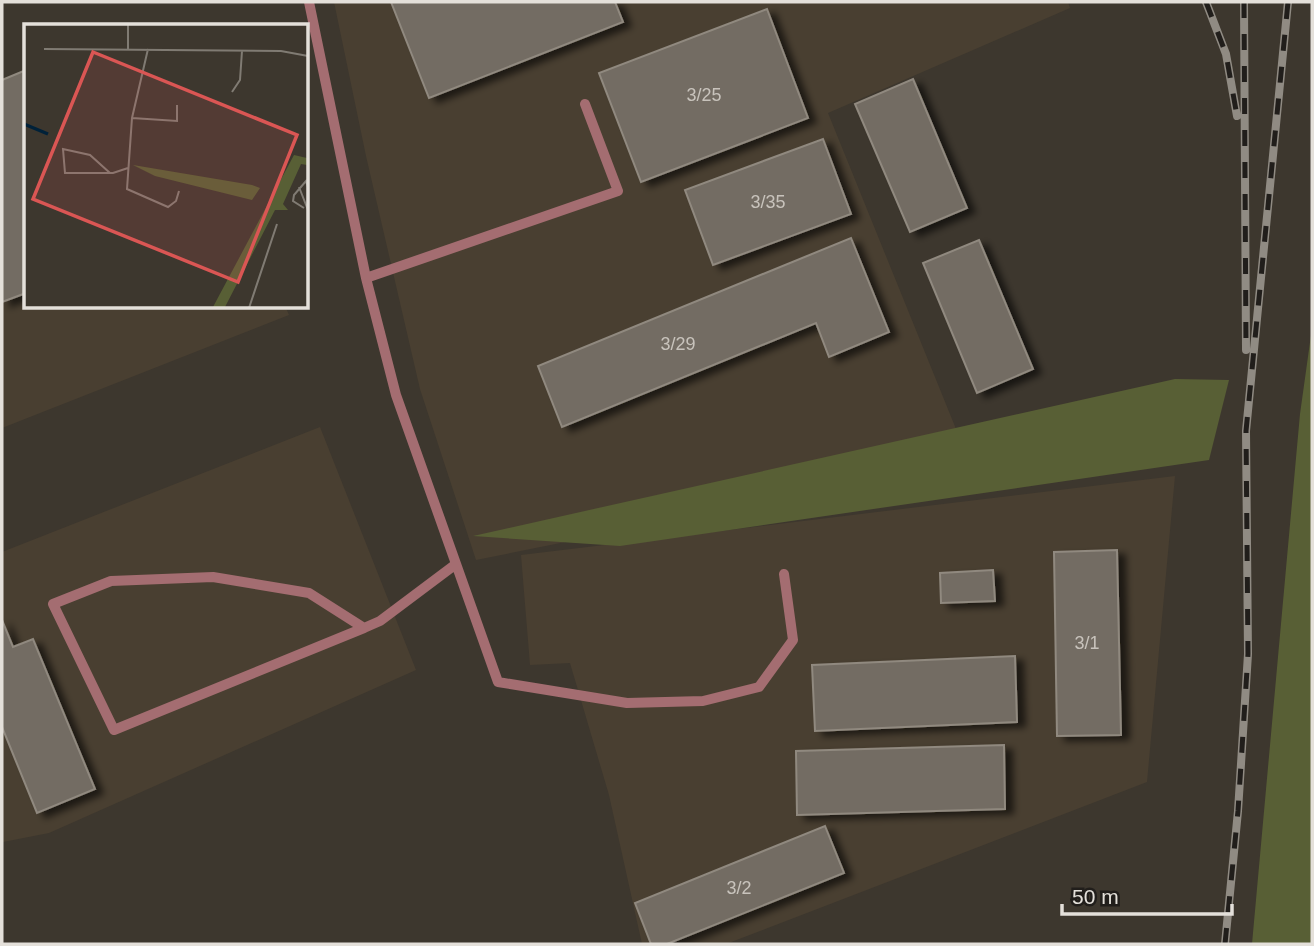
<svg xmlns="http://www.w3.org/2000/svg" width="1314" height="946" font-family="Helvetica,sans-serif">
<defs>
<filter id="shadow"><feDropShadow dx="8" dy="4.5" stdDeviation="3.5" flood-color="#0009"/></filter>
</defs>
<rect width="100%" height="100%" fill="#3d372e"/>
<path fill="#493f31" d="M 334,2 L 1068,2 L 1070,8 L 828,113 L 969,461 L 476,560 L 420,389 L 366,156 Z
M 26,71 L 26,306 L 285,306 L 289,315 L 2,428 L 2,80 Z
M 320,427 L 416,670 L 49,833 L 3,842 L 2,552 Z
M 1175,476 L 1147,782 L 726,944 L 642,944 L 609,795 L 570,663 L 530,665 L 521,555 Z"/>
<path fill="#585f35" d="M 1312,328 L 1312,944 L 1252,944 L 1300,414 Z
M 1175,379 L 1229,380 L 1209,460 L 620,546 L 473,536 Z"/>
<path fill="#736c63" stroke="#90897f" stroke-width="2" filter="url(#shadow)" d="M 391,2 L 615,2 L 623,22 L 429,98 Z
M 767,9 L 808,118 L 641,182 L 599,73 Z
M 26,70 L 26,293 L 2,302 L 2,80 Z
M 913,79 L 967,208 L 910,232 L 855,104 Z
M 823,139 L 851,214 L 713,265 L 685,190 Z
M 851,238 L 889,332 L 829,357 L 816,323 L 562,427 L 538,366 Z
M 979,240 L 1033,369 L 977,393 L 923,263 Z
M 1117,550 L 1121,735 L 1057,736 L 1054,552 Z
M 993,570 L 995,601 L 941,603 L 940,573 Z
M 2,620 L 13,647 L 33,639 L 95,789 L 37,813 L 2,727 Z
M 1015,656 L 1017,722 L 815,731 L 812,665 Z
M 1004,745 L 1005,809 L 797,815 L 796,751 Z
M 825,826 L 844,873 L 667,944 L 651,944 L 635,903 Z"/>
<g fill="none" stroke-linecap="round" stroke-linejoin="round">
<path stroke="#a46d71" stroke-width="10" d="M 309,2 L 366,278 L 396,395 L 498,682 L 627,703 L 703,701 L 759,687 L 793,640 L 784,574
M 366,278 L 618,191 L 585,104
M 364,628 L 309,593 L 213,577 L 111,581 L 53,604 L 114,730 L 364,628 L 380,621 L 456,564"/>
<g stroke="#908b83" stroke-width="8">
<path id="rail" d="M 1206,2 L 1226,54 L 1237,116
M 1244,2 L 1246,350
M 1225,944 L 1238,811 L 1248,654 L 1246,431 L 1288,2"/>
</g>
<use href="#rail" stroke="#211e1b" stroke-width="5" stroke-dasharray="16" stroke-linecap="butt"/>
</g>
<g text-anchor="middle" dominant-baseline="central" stroke-width="5" stroke-linejoin="round" paint-order="stroke">
<g font-size="18" fill="#c8c3bc">
<text x="704" y="95">3/25</text>
<text x="768" y="202">3/35</text>
<text x="678" y="344">3/29</text>
<text x="1087" y="643">3/1</text>
<text x="739" y="888">3/2</text>
</g>
</g>
<g transform="translate(24 24)">
<rect width="284" height="284" fill="#3d372e"/>
<path d="M 270,131 L 283,134 L 283,141 L 277,140 L 259,180 L 264,186 L 251,186 L 201,283 L 189,283 ZM 109,141 L 228,161 L 236,164 L 228,176 L 131,152 Z" fill="#585f35"/>
<path fill="none" stroke="#002139" stroke-width="3.5" d="M 0,100 L 24,110"/>
<path fill="none" stroke="#807b73" stroke-width="2" d="M 20,25 L 257,27 L 284,32M 104,25 L 104,0M 124,25 L 108,94 L 103,165 L 144,183 L 152,177 L 155,167M 208,68 L 216,56 L 218,27M 108,94 L 153,97 L 153,81M 86,149 L 66,131 L 39,125 L 41,149 L 89,149 L 104,144M 275,163 L 284,186M 280,184 L 269,177 L 270,171 L 282,157 L 284,163M 225,284 L 253,200"/>
<path fill="#da5654" fill-opacity="0.15" stroke="#da5654" stroke-width="3.5" d="M 69,28 L 273,111 L 214,258 L 9,175 Z"/>
<rect width="284" height="284" fill="none" stroke="#e4e0da" stroke-width="3.5"/>
</g>
<rect width="1314" height="946" fill="none" stroke="#e4e0da" stroke-width="7"/>
<path d="M1062 904v10h170v-10" fill="none" stroke="#e4e0da" stroke-width="3.5"/>
<text x="1072" y="904" font-size="21" fill="#e4e0da" stroke="#211e1b" stroke-width="5" paint-order="stroke">50 m</text>
</svg>
